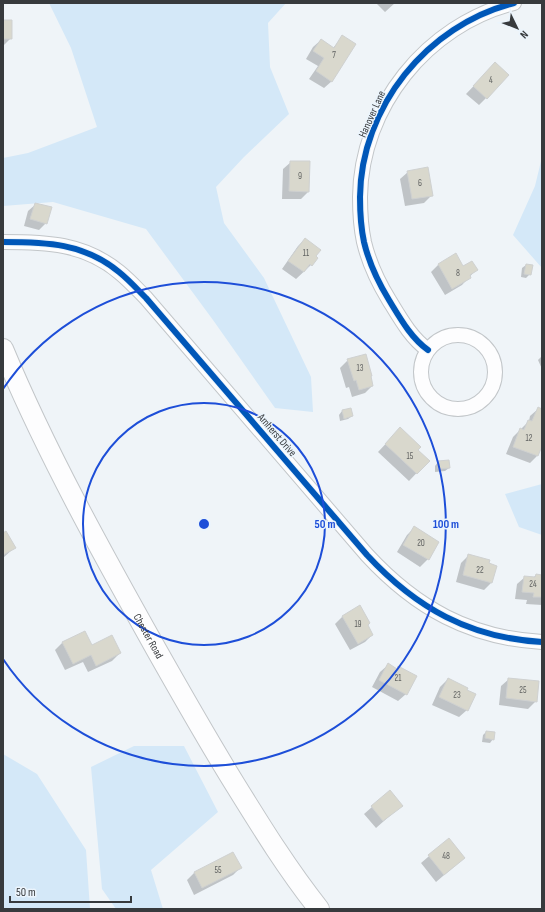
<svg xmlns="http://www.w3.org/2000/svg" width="545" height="912" font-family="'Sofia Sans Condensed',sans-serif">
<rect width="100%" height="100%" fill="#eff4f8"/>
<path fill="#d4e8f8" d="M 49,3 L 286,3 L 268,23 L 270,67 L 289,114 L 244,157 L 216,187 L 224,223 L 264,278 L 311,377 L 313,412 L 275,408 L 213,320 L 146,229 L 53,202 L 3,206 L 3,158 L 28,153 L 97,127 L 71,48 Z
M 542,157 L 542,268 L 513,235 L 535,186 Z
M 542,484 L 542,535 L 519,527 L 505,494 Z
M 134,746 L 184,746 L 218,812 L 151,870 L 163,909 L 116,909 L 102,889 L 91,767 Z
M 3,754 L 37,774 L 86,850 L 90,909 L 3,909 Z"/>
<path fill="#0003" d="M 376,3 L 395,3 L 385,12 Z
M 3,21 L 11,38 L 3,46 Z
M 343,36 L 332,81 L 324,88 L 309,79 L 318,66 L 306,59 L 313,47 L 321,40 L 333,48 Z
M 488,71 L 486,98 L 479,105 L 466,94 Z
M 291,162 L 308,192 L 301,199 L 282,199 L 283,169 Z
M 408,172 L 432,195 L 424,203 L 405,206 L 400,179 Z
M 36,204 L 46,223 L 39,230 L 24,226 L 28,211 Z
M 305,239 L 316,258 L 311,265 L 296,279 L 282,269 L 298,246 Z
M 438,265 L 463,268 L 476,270 L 462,285 L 445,295 L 431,272 Z
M 526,265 L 530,274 L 526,278 L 521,277 L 522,268 Z
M 542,356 L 542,369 L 538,360 Z
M 348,360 L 372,386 L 365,393 L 352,397 L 349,387 L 346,388 L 340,368 Z
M 350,409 L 352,416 L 348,419 L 340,421 L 339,415 L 342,411 Z
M 538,409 L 542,410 L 542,443 L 537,456 L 530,463 L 506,454 L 513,437 L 529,421 L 530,416 Z
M 393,436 L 417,450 L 428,461 L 409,481 L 378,452 Z
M 438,462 L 449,468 L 445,471 L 435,472 L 435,466 Z
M 414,528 L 428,559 L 420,567 L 397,552 L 407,535 Z
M 3,534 L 14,548 L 3,558 Z
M 469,555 L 491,583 L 484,590 L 456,582 L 461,563 Z
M 536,575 L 542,576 L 542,605 L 526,604 L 527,600 L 515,599 L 517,584 L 525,577 L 534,577 Z
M 343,616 L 367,625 L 372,635 L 365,642 L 350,650 L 335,624 Z
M 63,642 L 92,647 L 120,653 L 112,661 L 88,672 L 83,662 L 65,670 L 55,650 Z
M 388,665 L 396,669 L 399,667 L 406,694 L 398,701 L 372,687 L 380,672 Z
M 448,679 L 467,710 L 459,717 L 432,705 L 440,687 Z
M 509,679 L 536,701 L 528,709 L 499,705 L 501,686 Z
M 486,732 L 493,739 L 490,743 L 482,742 L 483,735 Z
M 401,806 L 376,828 L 364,814 L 372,807 Z
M 449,839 L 464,858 L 436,882 L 421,863 Z
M 233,853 L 240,868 L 233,875 L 194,895 L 187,880 L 194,873 Z"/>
<path fill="#d9d8cd" stroke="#cfd1d1" d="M 3,20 L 12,20 L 12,39 L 3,39 Z
M 342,35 L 356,44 L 332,82 L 316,71 L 324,58 L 313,51 L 321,39 L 334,48 Z
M 495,62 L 509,75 L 487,99 L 473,86 Z
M 290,161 L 310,161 L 309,192 L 289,191 Z
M 428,167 L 433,196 L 412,199 L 407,171 Z
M 35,203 L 52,207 L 47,224 L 30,219 Z
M 305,238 L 321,250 L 316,256 L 318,258 L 312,266 L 310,264 L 304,272 L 288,261 Z
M 456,253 L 463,266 L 472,261 L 478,270 L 470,275 L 471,278 L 452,289 L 438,264 Z
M 526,264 L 533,265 L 531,275 L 524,274 Z
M 366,354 L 372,376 L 371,376 L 373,386 L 359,390 L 356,380 L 354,381 L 347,359 Z
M 538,407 L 542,409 L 542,446 L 538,456 L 513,447 L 520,428 L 524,430 L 528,420 L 532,421 Z
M 351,408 L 353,416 L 344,419 L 342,410 Z
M 400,427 L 421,447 L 418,450 L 430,461 L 417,474 L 385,444 Z
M 449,460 L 450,468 L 438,469 L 438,461 Z
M 414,526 L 439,542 L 429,560 L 403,545 Z
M 6,531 L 16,548 L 3,555 L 3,533 Z
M 468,554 L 490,560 L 489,563 L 497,566 L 492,583 L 463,575 Z
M 536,574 L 542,575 L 542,597 L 533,597 L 534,593 L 522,592 L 524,576 L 535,577 Z
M 360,605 L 370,623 L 368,625 L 373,635 L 358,644 L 342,616 Z
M 85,631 L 92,645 L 112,635 L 121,653 L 96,666 L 91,655 L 73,664 L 62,642 Z
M 388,663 L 397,669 L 398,666 L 417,676 L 407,695 L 379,680 Z
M 448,678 L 468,688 L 467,690 L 476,694 L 468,711 L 439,697 Z
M 508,678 L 539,681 L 537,702 L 506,698 Z
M 486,731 L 495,732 L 494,740 L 485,738 Z
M 390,790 L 403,806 L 383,821 L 371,806 Z
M 449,838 L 465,858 L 444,875 L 428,855 Z
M 233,852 L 242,868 L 202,888 L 194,872 Z"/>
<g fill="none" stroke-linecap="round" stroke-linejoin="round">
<g stroke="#c2c6c9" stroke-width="16">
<path id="minor" d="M 3,242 C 46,242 84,243 119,272 C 129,280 137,289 146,298 L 367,555 C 416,608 470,638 542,642
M421 372a37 37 0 1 1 74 0a37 37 0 1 1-74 0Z
M 428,350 C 411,338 400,318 389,300 C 378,282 369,263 364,242 C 361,228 360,212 360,197 C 361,107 427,25 514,3"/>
</g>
<g stroke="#c2c6c9" stroke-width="22">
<g id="secondary">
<path id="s1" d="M 3,349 C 46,452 101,551 156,649 C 182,695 208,741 236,786 C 262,828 288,870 319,909"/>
</g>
</g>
<use href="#minor" stroke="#fdfdfe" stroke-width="14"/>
<use href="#secondary" stroke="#fdfdfe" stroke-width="20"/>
<g stroke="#ebf4fc" stroke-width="8">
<path id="cycleway" d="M 3,242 C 46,242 84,243 119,272 C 129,280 137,289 146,298 L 367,555 C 416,608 470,638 542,642
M 428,350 C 411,338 400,318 389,300 C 378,282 369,263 364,242 C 361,228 360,212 360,197 C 361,107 427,25 514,3"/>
</g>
<use href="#cycleway" stroke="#0057b8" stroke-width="6"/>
</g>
<g fill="none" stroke="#1d4ed8" stroke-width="2">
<circle cx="204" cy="524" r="121"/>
<path d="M3 389A242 242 0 1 1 3 659"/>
</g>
<g text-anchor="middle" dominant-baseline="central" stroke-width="3" stroke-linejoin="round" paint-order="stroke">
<g font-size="9" fill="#606261">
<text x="334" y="55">7</text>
<text x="491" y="80">4</text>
<text x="300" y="176">9</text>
<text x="420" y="183">6</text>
<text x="306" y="253">11</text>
<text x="458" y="273">8</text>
<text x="360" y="368">13</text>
<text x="529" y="438">12</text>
<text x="410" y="456">15</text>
<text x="421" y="543">20</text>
<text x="480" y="570">22</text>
<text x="533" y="584">24</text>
<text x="358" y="624">19</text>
<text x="398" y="678">21</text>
<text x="523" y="690">25</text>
<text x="457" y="695">23</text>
<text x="446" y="856">48</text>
<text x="218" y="870">55</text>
</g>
<g font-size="11" fill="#373a3d" stroke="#ebf4fc">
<text transform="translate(372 114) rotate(-66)">Hanover Lane</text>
<text transform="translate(277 435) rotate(49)">Amherst Drive</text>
<text stroke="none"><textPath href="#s1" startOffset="322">Chester Road</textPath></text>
</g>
</g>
<circle cx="204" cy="524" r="6" fill="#1d4ed8" stroke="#ebf4fc" stroke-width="2"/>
<g font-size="12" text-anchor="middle" font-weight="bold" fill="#1d4ed8" stroke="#ebf4fc" stroke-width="3" stroke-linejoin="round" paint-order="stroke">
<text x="325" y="528">50 m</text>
<text x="446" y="528">100 m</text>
</g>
<rect width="545" height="912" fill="none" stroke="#373a3d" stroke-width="8"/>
<g transform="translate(517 28) rotate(133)" stroke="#ebf4fc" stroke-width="3" paint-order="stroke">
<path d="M0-3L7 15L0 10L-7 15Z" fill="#373a3d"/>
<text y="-6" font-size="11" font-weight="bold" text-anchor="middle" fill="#373a3d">N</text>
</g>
<path d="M10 896v6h121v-6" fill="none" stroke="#373a3d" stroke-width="2"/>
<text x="16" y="896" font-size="12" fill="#373a3d" stroke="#ebf4fc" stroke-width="3" paint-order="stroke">50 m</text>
</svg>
